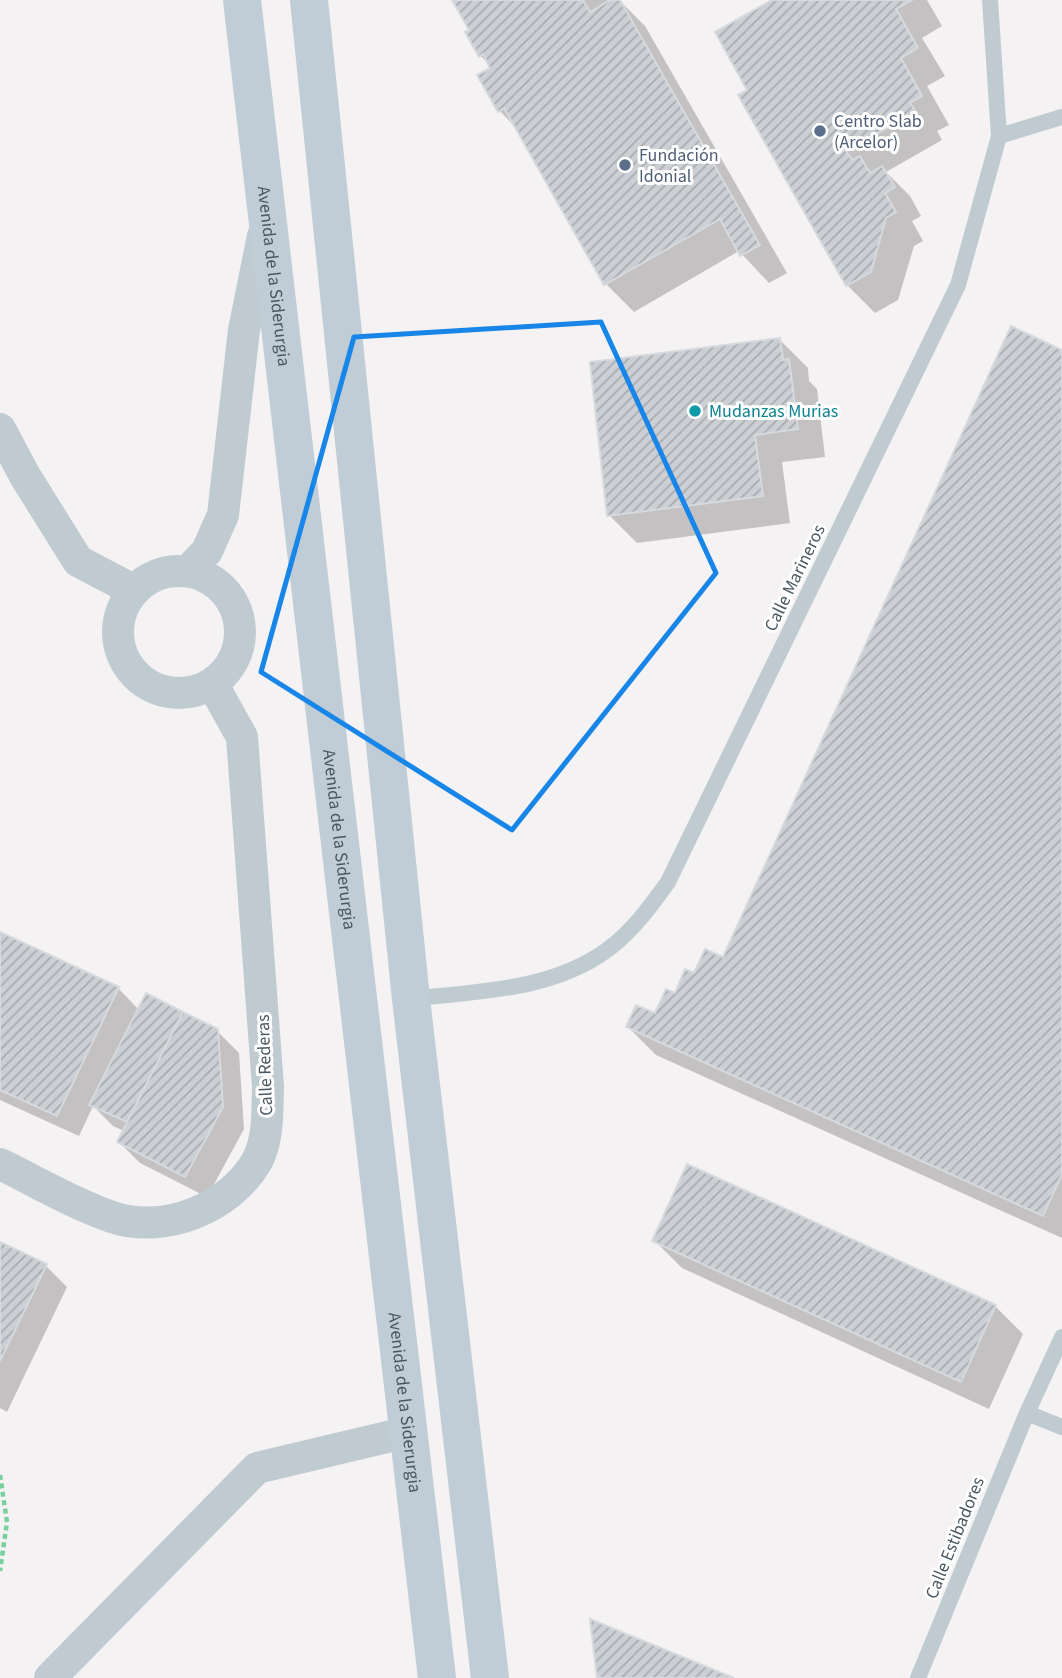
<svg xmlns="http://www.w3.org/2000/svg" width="1062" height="1678" font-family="'Source Sans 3',sans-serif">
<defs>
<pattern id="building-hatch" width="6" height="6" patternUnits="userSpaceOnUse" patternTransform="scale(1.75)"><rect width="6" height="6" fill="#ccd0d4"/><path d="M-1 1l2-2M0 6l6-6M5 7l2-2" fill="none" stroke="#a8acaf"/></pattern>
</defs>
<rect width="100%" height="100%" fill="#f4f2f2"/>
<path fill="#0003" d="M 454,0 L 608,0 L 609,3 L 619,0 L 645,26 L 787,273 L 769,283 L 739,251 L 634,312 L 606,284 L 517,129 L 499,110 L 493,69 L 480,55 L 471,31 Z
M 776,0 L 927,0 L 942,26 L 922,38 L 945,76 L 927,86 L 949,125 L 937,131 L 942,140 L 886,172 L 910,196 L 921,216 L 912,221 L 923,241 L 914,246 L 898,300 L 875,313 L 847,285 L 749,91 Z
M 780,340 L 808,368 L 809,381 L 817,389 L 825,457 L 782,462 L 790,523 L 637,543 L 609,515 Z
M 1062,351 L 1062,1238 L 656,1055 L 628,1027 L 656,1015 L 695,976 L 724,960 Z
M 0,934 L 118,988 L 139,1010 L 146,996 L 217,1031 L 239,1053 L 244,1129 L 207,1197 L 140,1163 L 119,1142 L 124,1131 L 113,1126 L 93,1106 L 79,1136 L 0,1100 Z
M 688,1166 L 995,1306 L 1023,1334 L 989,1409 L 682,1268 L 654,1240 Z
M 0,1244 L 46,1266 L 67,1287 L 7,1412 L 0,1408 Z"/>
<path fill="url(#building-hatch)" stroke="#d6d9dd" stroke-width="2" d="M 452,0 L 583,0 L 590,12 L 610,0 L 620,0 L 760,245 L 740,256 L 720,219 L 604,285 L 504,108 L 498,112 L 477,75 L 490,68 L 483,54 L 479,57 L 465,32 L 469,30 Z
M 772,0 L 912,0 L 896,9 L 918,48 L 901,58 L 922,96 L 910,103 L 916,112 L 846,151 L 852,160 L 860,156 L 870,173 L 882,166 L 895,187 L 885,193 L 896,212 L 886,218 L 871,272 L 846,286 L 738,95 L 747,90 L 715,32 Z
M 1011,326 L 1062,350 L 1062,1174 L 1043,1216 L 626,1027 L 636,1005 L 655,1013 L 666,989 L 675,993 L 685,969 L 694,973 L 705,949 L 723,957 Z
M 780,338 L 783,360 L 789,359 L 798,429 L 755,435 L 763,496 L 607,516 L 590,362 Z
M 0,932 L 119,987 L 57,1116 L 0,1090 Z
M 146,993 L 183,1012 L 127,1122 L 89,1105 Z
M 183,1012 L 218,1029 L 223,1107 L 185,1177 L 117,1142 Z
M 687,1164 L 996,1305 L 961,1382 L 652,1241 Z
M 0,1242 L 47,1264 L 0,1361 Z
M 590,1619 L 734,1678 L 597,1678 Z"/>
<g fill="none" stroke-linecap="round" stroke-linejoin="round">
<path stroke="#79d09d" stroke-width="4.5" stroke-dasharray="5 3.5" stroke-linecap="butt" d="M 0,1475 L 7,1522 L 0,1571"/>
<path stroke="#c0cbd1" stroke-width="16" d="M 999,136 L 1062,117
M 411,999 C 477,991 551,991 607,950 C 632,932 650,907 668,882 L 958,285 L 999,136 L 990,0
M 1027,1413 L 1062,1427
M 918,1678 L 1027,1413 L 1062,1337"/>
<path stroke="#c0cbd1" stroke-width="32" d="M 0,429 L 25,476 L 78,561 L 133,590
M118 632a61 61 0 1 1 122 0a61 61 0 1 1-122 0Z
M 188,571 L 207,551 L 223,515 L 244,330 L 263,236
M 0,1164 C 37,1182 74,1204 112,1217 C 164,1235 230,1208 257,1161 C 269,1138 267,1112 268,1087 L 242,737 L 213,685
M 50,1678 L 257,1468 L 408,1432"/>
<g stroke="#c0ccd6" stroke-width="38">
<path id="s1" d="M 242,0 L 437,1678"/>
<path d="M 309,0 L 411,999 L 490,1678"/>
</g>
</g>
<path fill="none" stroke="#1886e8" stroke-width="5" stroke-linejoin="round" d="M 601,322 L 716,573 L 512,830 L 261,672 L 354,337 Z"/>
<g fill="#5c6f8a" stroke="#fff" stroke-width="2.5">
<circle cx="820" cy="131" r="7"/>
<circle cx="625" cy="165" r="7"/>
</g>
<circle fill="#0f9aa8" stroke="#fff" stroke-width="2.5" cx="695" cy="411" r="7"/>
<g text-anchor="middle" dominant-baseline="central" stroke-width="6" stroke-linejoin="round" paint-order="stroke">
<g font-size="18" fill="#4e5e75" stroke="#fff" text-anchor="start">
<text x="834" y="121">Centro Slab<tspan x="834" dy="21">(Arcelor)</tspan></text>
<text x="639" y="155">Fundación<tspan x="639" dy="21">Idonial</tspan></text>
</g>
<g font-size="18" fill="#495760" stroke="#fff">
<text stroke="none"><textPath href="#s1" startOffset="278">Avenida de la Siderurgia</textPath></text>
<text transform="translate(795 578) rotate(-64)">Calle Marineros</text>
<text stroke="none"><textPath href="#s1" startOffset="845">Avenida de la Siderurgia</textPath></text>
<text transform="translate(265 1065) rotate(-92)">Calle Rederas</text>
<text stroke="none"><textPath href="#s1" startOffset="1412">Avenida de la Siderurgia</textPath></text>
<text transform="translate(955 1538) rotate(-68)">Calle Estibadores</text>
</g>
<g font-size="18" fill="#0d838f" stroke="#fff" text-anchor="start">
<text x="709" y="411">Mudanzas Murias</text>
</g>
</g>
</svg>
